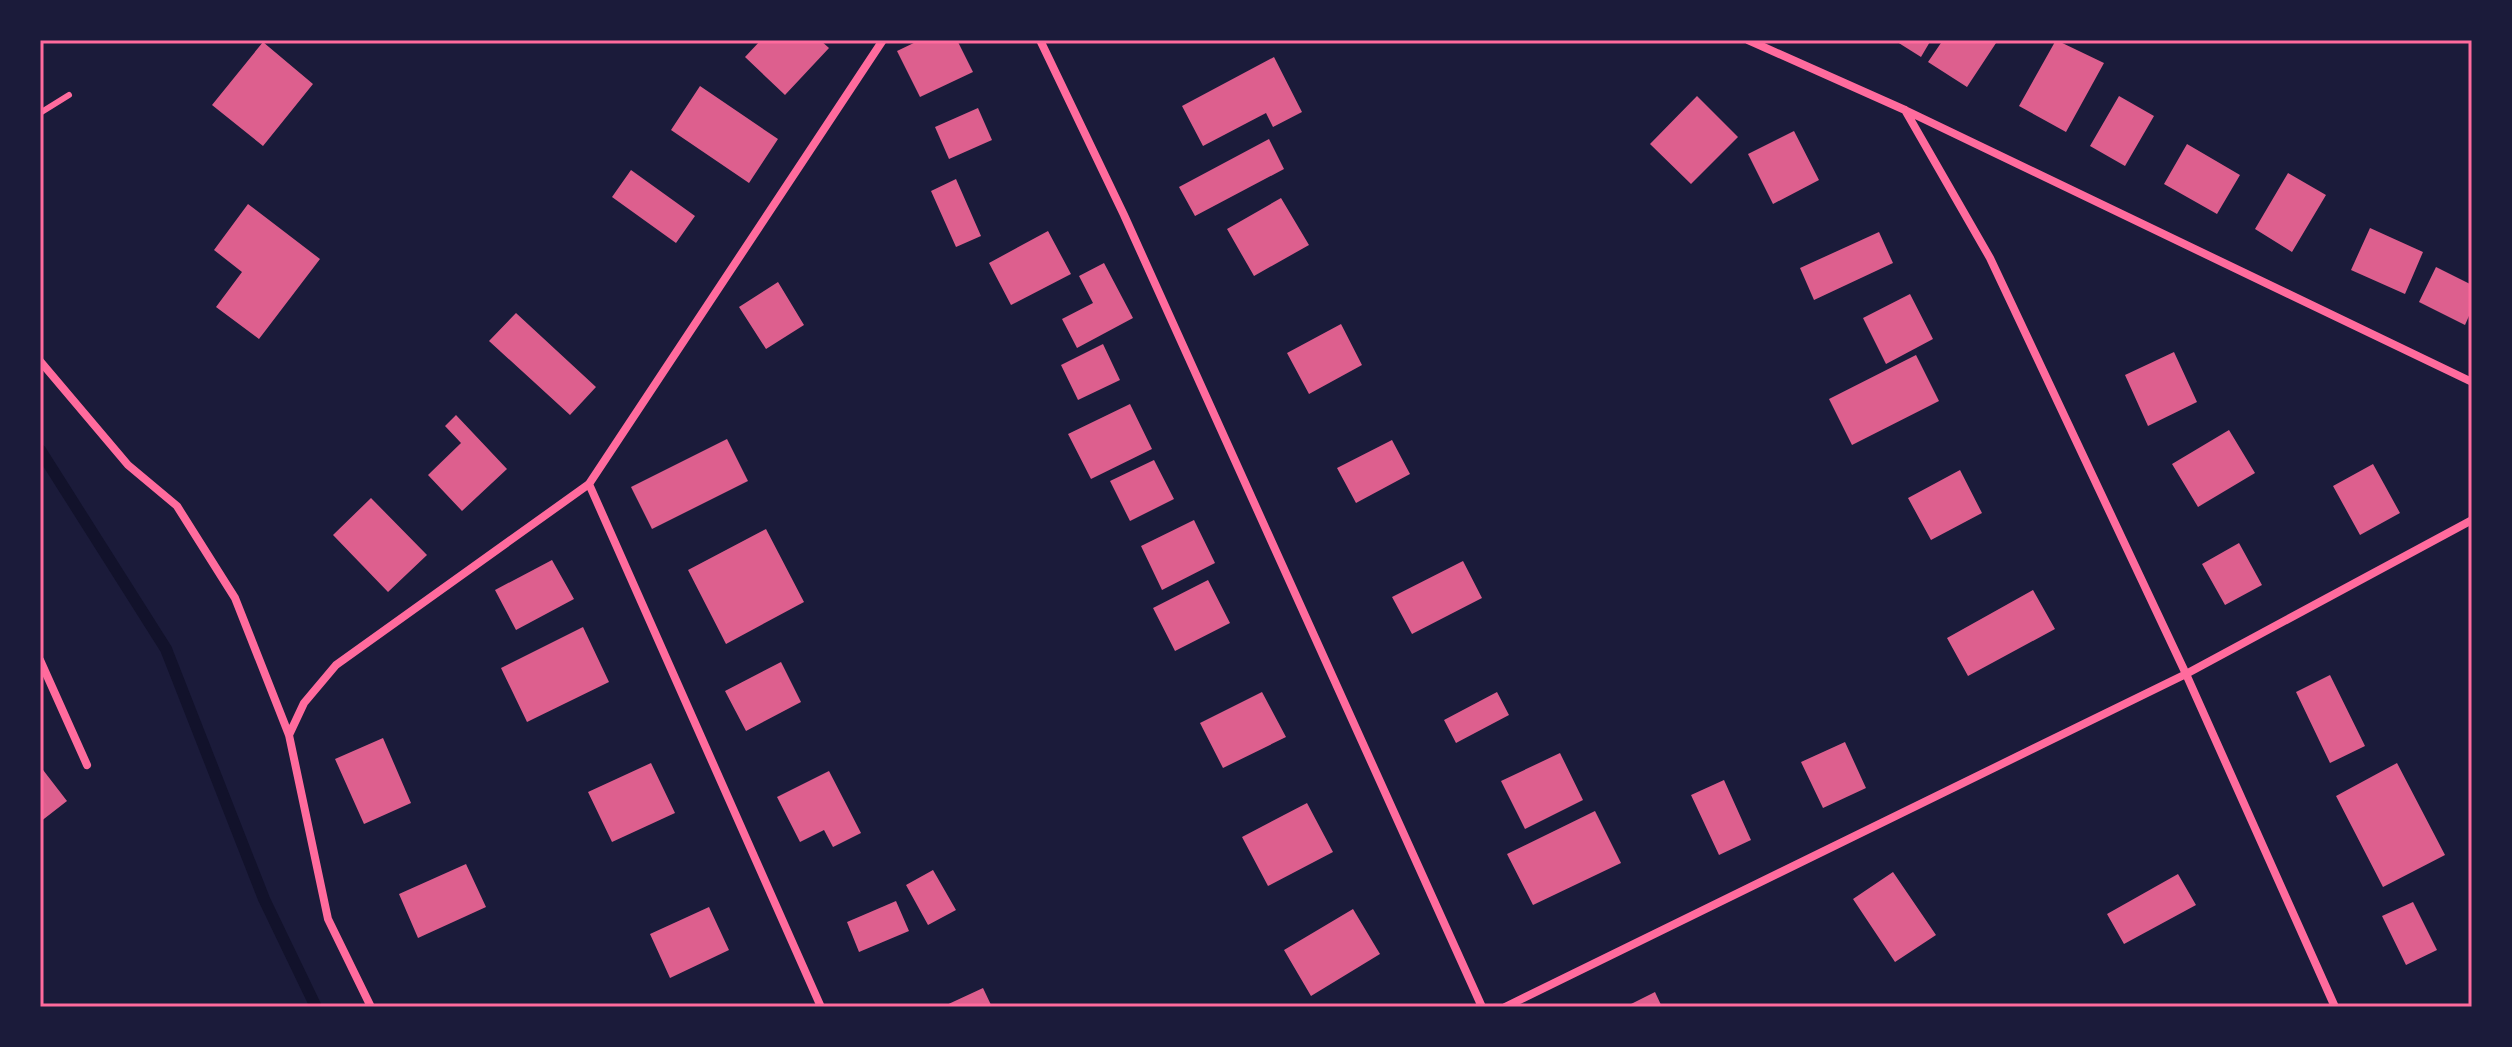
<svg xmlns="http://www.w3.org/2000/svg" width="2512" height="1047" font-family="'Golos Text',sans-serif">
<rect width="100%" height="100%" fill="#1b1b3a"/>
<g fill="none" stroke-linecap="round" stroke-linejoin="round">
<path stroke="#12122b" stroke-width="12" d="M 40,450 L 166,649 L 264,899 L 316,1007"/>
</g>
<path fill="#dd5f8e" d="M 761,40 L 820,40 L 829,48 L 785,95 L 745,57 Z
M 920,40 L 957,40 L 973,72 L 920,97 L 897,51 Z
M 1894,40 L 1931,40 L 1921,57 Z
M 1943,40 L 1998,40 L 1967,87 L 1928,62 Z
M 2056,40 L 2104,63 L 2066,132 L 2019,106 Z
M 263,42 L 313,84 L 263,146 L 212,105 Z
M 1274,57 L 1302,112 L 1273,127 L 1266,113 L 1203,146 L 1182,106 Z
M 700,86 L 778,139 L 749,183 L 671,130 Z
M 1697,96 L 1738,137 L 1691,184 L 1650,144 Z
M 2119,96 L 2154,116 L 2125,166 L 2090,146 Z
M 978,108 L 992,140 L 949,159 L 935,127 Z
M 1794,131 L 1819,180 L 1773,204 L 1748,154 Z
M 1269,139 L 1284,169 L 1195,216 L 1179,187 Z
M 2187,144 L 2240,175 L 2217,214 L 2164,184 Z
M 631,170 L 695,216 L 676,243 L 612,197 Z
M 2288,173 L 2326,195 L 2292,252 L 2255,229 Z
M 956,179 L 981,236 L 956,247 L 931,191 Z
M 1281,198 L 1309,245 L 1254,276 L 1227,229 Z
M 248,204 L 320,259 L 259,339 L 216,307 L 242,272 L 214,250 Z
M 2370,228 L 2423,252 L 2405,294 L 2351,270 Z
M 1048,231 L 1071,274 L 1011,305 L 989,263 Z
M 1879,232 L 1893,263 L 1814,300 L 1800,268 Z
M 1104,263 L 1133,318 L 1077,348 L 1062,319 L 1093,303 L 1079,276 Z
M 2436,267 L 2472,285 L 2472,309 L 2465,325 L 2419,302 Z
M 778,282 L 804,325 L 766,349 L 739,307 Z
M 1910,294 L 1933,339 L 1886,364 L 1863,318 Z
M 516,313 L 596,387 L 570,415 L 489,341 Z
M 1341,324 L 1362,365 L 1309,394 L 1287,353 Z
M 1103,344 L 1120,380 L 1078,400 L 1061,365 Z
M 2174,352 L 2197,402 L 2148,426 L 2125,375 Z
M 1916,355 L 1939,401 L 1852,445 L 1829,399 Z
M 1130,404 L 1152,449 L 1091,479 L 1068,434 Z
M 456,415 L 507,469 L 462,511 L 428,475 L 461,443 L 445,426 Z
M 2229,430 L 2255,473 L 2198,507 L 2172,464 Z
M 727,439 L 748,481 L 652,529 L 631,487 Z
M 1392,440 L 1410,474 L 1356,503 L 1337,468 Z
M 1154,460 L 1174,499 L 1130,521 L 1110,481 Z
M 2373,464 L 2400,513 L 2360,535 L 2333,486 Z
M 1960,470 L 1982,513 L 1931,540 L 1908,498 Z
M 371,498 L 427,555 L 388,592 L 333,535 Z
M 1194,520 L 1215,563 L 1162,590 L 1141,546 Z
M 766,529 L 804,602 L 726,644 L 688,570 Z
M 2239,543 L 2262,585 L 2225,605 L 2202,564 Z
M 552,560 L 574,599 L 516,630 L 495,590 Z
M 1463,561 L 1482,598 L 1412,634 L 1392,597 Z
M 1208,580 L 1230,623 L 1175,651 L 1153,608 Z
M 2033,590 L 2055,629 L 1968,676 L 1947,638 Z
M 583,627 L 609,682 L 527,722 L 501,668 Z
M 781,662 L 801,702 L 746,731 L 725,691 Z
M 2330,675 L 2365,746 L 2330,763 L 2296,692 Z
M 1262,692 L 1286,737 L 1223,768 L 1200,723 Z
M 1497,692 L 1509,715 L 1456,743 L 1444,720 Z
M 383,738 L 411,803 L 364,824 L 335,759 Z
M 1845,742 L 1866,788 L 1823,808 L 1801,762 Z
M 1560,753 L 1583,800 L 1525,829 L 1501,781 Z
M 651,763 L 675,813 L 612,842 L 588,792 Z
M 2397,763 L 2445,855 L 2383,887 L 2336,796 Z
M 40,766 L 67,801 L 40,822 Z
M 829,771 L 861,833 L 833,847 L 824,830 L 800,842 L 777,797 Z
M 1724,780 L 1751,840 L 1719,855 L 1691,795 Z
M 1307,803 L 1333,852 L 1268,886 L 1242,837 Z
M 1595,811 L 1621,863 L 1533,905 L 1507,854 Z
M 466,864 L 486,907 L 418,938 L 399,894 Z
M 933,870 L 956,910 L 928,925 L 906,885 Z
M 1893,872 L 1936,935 L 1895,962 L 1853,899 Z
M 2178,874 L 2196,905 L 2124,944 L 2107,914 Z
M 896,901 L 909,931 L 859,952 L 847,922 Z
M 2413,902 L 2437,950 L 2406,965 L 2382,916 Z
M 709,907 L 729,950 L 670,978 L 650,934 Z
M 1353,909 L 1380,954 L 1311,996 L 1284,950 Z
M 983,988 L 992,1007 L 942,1007 Z
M 1655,992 L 1662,1007 L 1625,1007 Z"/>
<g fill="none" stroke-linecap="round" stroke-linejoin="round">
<path stroke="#ff6b9d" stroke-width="6" d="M 40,113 L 69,95"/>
<path stroke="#ff6b9d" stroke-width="8" d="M 1040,40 L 1124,215 L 1482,1007
M 1748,40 L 1905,110 L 2472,382
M 1905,110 L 1990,258 L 2186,674 L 2335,1007
M 40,361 L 128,465 L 177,506 L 235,598 L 289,735 L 328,919 L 371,1007
M 589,484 L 821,1007
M 40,660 L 87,765
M 289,735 L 304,703 L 336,665 L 589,484 L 883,40
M 1505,1007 L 2186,674 L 2472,520"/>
</g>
<rect width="2512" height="1047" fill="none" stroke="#1b1b3a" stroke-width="84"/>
<rect x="42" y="42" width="2428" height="963" fill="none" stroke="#ff6b9d" stroke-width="3"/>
</svg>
